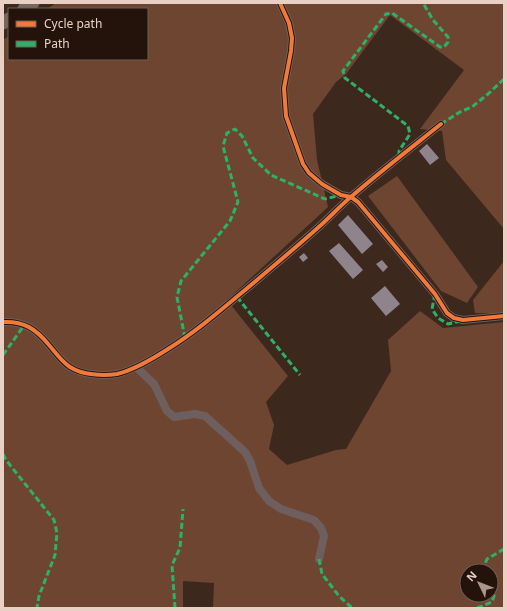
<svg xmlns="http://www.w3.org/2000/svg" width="507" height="611" font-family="'Noto Sans',sans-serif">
<rect width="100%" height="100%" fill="#3c281d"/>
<path fill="#6d4531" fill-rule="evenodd" d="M 56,3 L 504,3 L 504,229 L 446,160 L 442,131 L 420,129 L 464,70 L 390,15 L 346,74 L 336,82 L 313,114 L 317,160 L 328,207 L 227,300 L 288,376 L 266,402 L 274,425 L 269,449 L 287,465 L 336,450 L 346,449 L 391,371 L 388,340 L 420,311 L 443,328 L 504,322 L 504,608 L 213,608 L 214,583 L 183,581 L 183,608 L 3,608 L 3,40 L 9,36 L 9,59 L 147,59 L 147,9 L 47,9 ZM 467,571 L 491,571 L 491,595 L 467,595 Z
M 397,176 L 478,287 L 467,303 L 441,291 L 368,196 Z
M 504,261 L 504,314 L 475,313 L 473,300 Z"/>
<path fill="#8f848c" d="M 427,144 L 439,158 L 430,165 L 419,151 Z
M 348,215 L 373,244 L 362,254 L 338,225 Z
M 339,243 L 363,270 L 353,279 L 329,251 Z
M 304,253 L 308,258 L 303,262 L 299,257 Z
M 382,260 L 388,267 L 383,272 L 376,264 Z
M 385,286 L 400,304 L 386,316 L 371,298 Z"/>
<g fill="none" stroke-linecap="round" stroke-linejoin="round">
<path stroke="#6f5e5e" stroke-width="8" d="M 280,3 L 289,23 L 292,38 L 291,51 L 284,88 L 286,116 L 303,164 L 309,173 L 322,184 L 341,195 L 351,197 L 358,202 L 435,294 L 447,313 L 454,318 L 463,320 L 504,316
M 3,322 C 24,321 36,329 49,345 C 56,353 61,361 70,367 C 82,375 103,376 117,374 C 134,370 154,358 168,349 C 200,329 228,304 257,280 C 278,262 300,244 321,225 C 331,216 341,205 352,196 C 381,171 411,148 441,124
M 136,367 L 154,384 L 167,411 L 174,417 L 195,414 L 205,416 L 245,452 L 250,461 L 259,488 L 269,501 L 281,509 L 314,520 L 321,528 L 324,536 L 319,559"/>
<path stroke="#756662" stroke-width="13" d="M 24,9 L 33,3
M 3,23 L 9,19"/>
<path stroke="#2db169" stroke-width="3" stroke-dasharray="6 3" stroke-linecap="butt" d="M 441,124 L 460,112 L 472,107 L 488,94 L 504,79
M 399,156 L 399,151 L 410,134 L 408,126 L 345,78 L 343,71 L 386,14 L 392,13 L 440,47 L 444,47 L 448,42 L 448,37 L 433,20 L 423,3
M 435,294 L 432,309 L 438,318 L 448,324 L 460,321
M 237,297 L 300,375
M 185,338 L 177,297 L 181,281 L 230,221 L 238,202 L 223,146 L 227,133 L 235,129 L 242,136 L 253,158 L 271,175 L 325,199 L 341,195
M 3,355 L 25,324
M 3,454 L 6,460 L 54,520 L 57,533 L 55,555 L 39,596 L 37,608
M 319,559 L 322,574 L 339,596 L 352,608
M 484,571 L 483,569 L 487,559 L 504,549
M 175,608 L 172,565 L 180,548 L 183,509
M 477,608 L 492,602 L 495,593 L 491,585"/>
<g stroke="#24130b" stroke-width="6">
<path id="cycleway" d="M 280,3 L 289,23 L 292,38 L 291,51 L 284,88 L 286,116 L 303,164 L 309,173 L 322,184 L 341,195 L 351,197 L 358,202 L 435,294 L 447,313 L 454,318 L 463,320 L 504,316
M 3,322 C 24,321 36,329 49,345 C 56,353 61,361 70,367 C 82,375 103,376 117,374 C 134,370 154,358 168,349 C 200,329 228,304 257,280 C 278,262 300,244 321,225 C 331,216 341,205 352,196 C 381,171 411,148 441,124"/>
</g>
<use href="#cycleway" stroke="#f17a3a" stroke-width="4"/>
</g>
<rect width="507" height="611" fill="none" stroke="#e8d0c4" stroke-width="8"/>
<rect x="8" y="8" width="140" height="52" fill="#24130b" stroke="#725f55"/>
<rect x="16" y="21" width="20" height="6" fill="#f17a3a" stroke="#725f55"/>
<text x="44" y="28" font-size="12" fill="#e8d0c4">Cycle path</text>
<rect x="16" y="41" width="20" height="6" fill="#2db169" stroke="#725f55"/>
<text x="44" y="48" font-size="12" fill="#e8d0c4">Path</text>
<g transform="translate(479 583) rotate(313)"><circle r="19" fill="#24130b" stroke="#725f55"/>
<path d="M0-3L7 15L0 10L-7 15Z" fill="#ac958a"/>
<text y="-6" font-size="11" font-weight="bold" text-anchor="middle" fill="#e8d0c4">N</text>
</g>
</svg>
